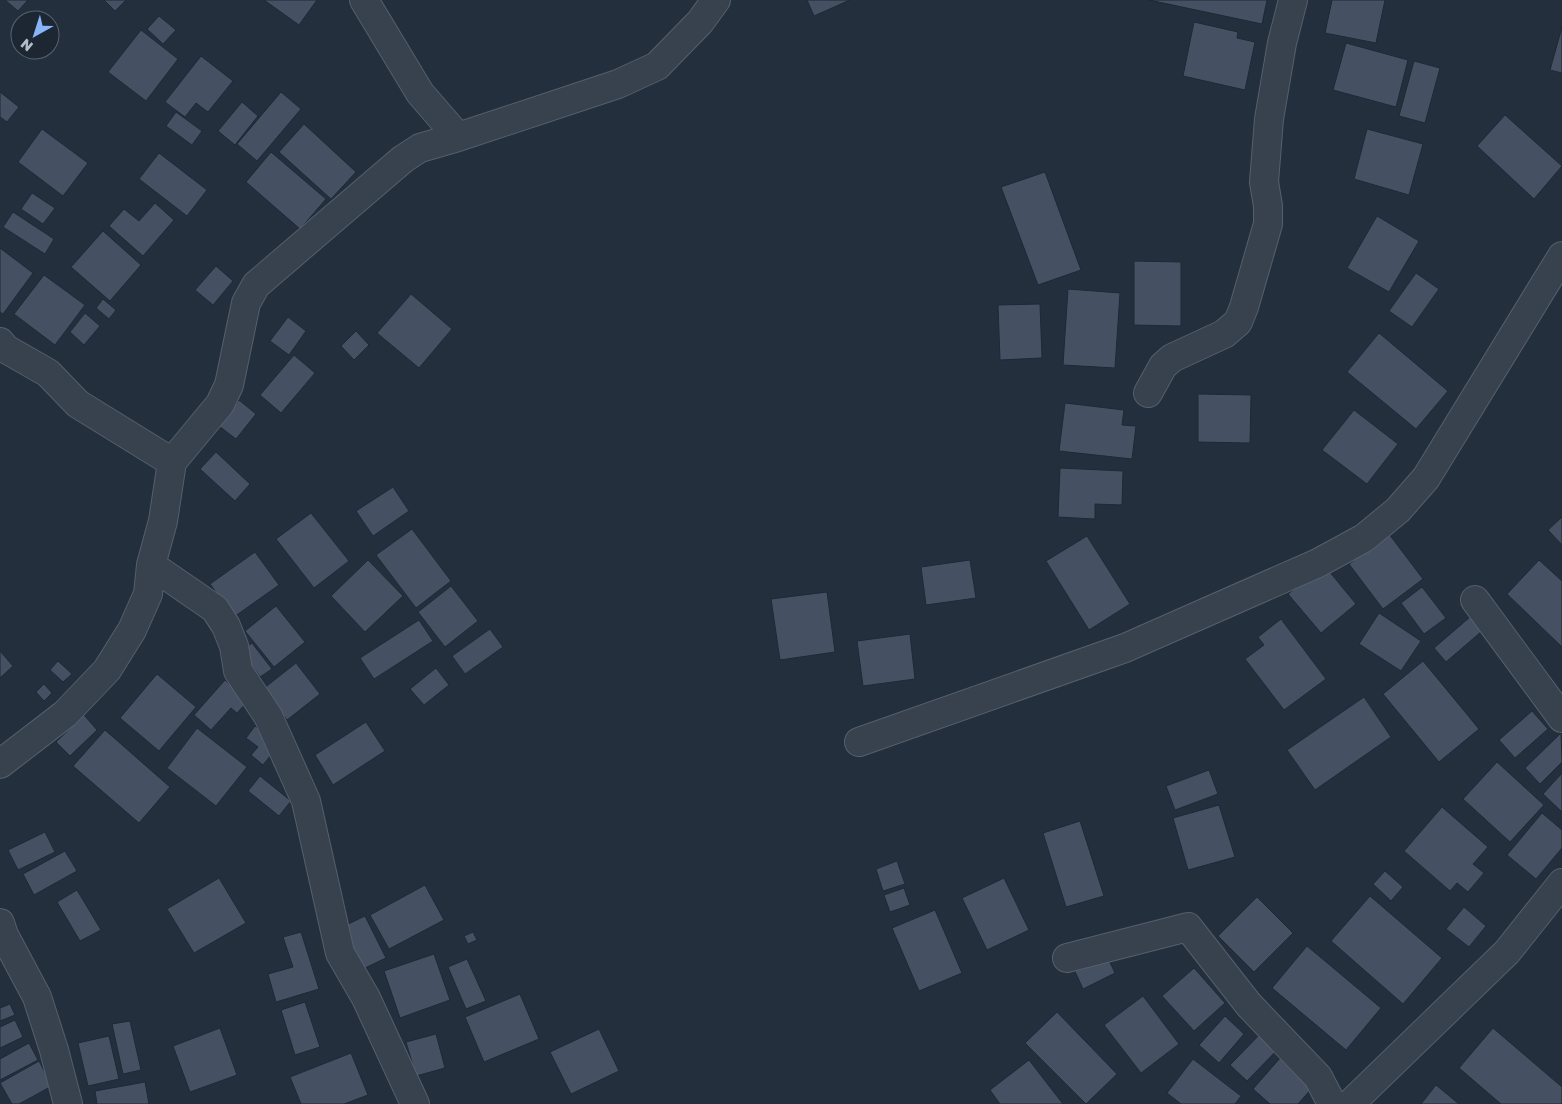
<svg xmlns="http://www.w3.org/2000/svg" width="1562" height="1104" font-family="'Golos Text',sans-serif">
<rect width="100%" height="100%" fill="#242f3e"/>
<path fill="#455162" stroke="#1f2835" d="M 5,0 L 28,0 L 18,11 Z
M 104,0 L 126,0 L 115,11 Z
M 264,0 L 317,0 L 299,25 Z
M 807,0 L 850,0 L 814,16 Z
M 1149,0 L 1267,0 L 1262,24 Z
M 1332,0 L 1385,0 L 1376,43 L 1325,33 Z
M 159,16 L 176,30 L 163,44 L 147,29 Z
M 1194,22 L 1238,32 L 1237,38 L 1255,42 L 1245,90 L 1183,76 Z
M 1562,27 L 1562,73 L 1550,70 Z
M 141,30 L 178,59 L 146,101 L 108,72 Z
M 1346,43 L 1408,60 L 1396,107 L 1333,90 Z
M 201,56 L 233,81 L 208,112 L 196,103 L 185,117 L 165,102 Z
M 1414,61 L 1440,68 L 1425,123 L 1399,116 Z
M 0,92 L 19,107 L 7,122 L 0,117 Z
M 281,92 L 301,109 L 257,161 L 237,144 Z
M 242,102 L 258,116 L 235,145 L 218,131 Z
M 176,112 L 202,131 L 192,145 L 166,126 Z
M 1505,115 L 1562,166 L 1534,199 L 1477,146 Z
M 304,124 L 356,172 L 331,199 L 279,152 Z
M 42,129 L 88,163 L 63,196 L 18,162 Z
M 1367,129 L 1423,144 L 1409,195 L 1354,179 Z
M 271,152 L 326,199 L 300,229 L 246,182 Z
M 159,153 L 207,190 L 187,216 L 139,179 Z
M 1045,172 L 1081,270 L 1038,285 L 1001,187 Z
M 32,193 L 55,208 L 43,224 L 21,209 Z
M 155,203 L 174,220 L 143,256 L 109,226 L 124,209 L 139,221 Z
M 13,212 L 54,239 L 45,254 L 3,227 Z
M 1377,216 L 1419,241 L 1389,292 L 1347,268 Z
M 103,231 L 141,265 L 110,301 L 71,267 Z
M 0,248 L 33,273 L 3,314 L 0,312 Z
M 1134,261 L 1181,262 L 1181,326 L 1134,325 Z
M 216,266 L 233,281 L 213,305 L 195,290 Z
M 1416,273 L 1439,289 L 1412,327 L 1389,311 Z
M 44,275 L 85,305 L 55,345 L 14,314 Z
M 1068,289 L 1120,293 L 1115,368 L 1063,365 Z
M 411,294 L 452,329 L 419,368 L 377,333 Z
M 103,299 L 116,310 L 109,319 L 96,308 Z
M 1040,304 L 1042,358 L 1000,360 L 998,305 Z
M 85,313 L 100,326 L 84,345 L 70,332 Z
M 288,317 L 306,331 L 289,355 L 270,341 Z
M 356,331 L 369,345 L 354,360 L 341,346 Z
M 1379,333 L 1448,391 L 1416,429 L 1347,372 Z
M 294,355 L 315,373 L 281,413 L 260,395 Z
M 1198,394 L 1251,395 L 1250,443 L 1198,442 Z
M 239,400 L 256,414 L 236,439 L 219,426 Z
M 1065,403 L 1124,410 L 1122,425 L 1136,426 L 1132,459 L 1059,451 Z
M 1354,410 L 1398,444 L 1367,484 L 1322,450 Z
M 216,452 L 250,484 L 235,501 L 200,469 Z
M 1060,468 L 1123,471 L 1122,505 L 1095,504 L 1095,519 L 1058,517 Z
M 393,487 L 409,511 L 373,536 L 356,511 Z
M 311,513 L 349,561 L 314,588 L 276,539 Z
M 1562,517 L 1562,545 L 1548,530 Z
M 412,529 L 451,581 L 416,608 L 376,555 Z
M 1389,534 L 1423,579 L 1383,609 L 1349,564 Z
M 1087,536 L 1130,604 L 1089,630 L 1046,561 Z
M 255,552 L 279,585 L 234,617 L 210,584 Z
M 368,560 L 403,596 L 365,632 L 331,596 Z
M 970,560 L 976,598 L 926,605 L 921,567 Z
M 1539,560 L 1562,581 L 1562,647 L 1507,594 Z
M 1324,565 L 1356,604 L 1321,633 L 1288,594 Z
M 451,586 L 478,621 L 445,647 L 418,612 Z
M 1422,587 L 1446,618 L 1424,634 L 1401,603 Z
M 827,592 L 835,652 L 780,660 L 771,599 Z
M 276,606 L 305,642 L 274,667 L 245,631 Z
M 1477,611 L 1489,625 L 1446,662 L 1434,648 Z
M 1379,613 L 1421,641 L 1401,671 L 1359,644 Z
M 1281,619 L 1326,679 L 1284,710 L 1245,659 L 1264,645 L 1258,637 Z
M 419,620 L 433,641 L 374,679 L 360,658 Z
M 490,629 L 503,647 L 465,674 L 452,656 Z
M 910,634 L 915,679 L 863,686 L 857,641 Z
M 252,643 L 272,669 L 260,677 L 241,651 Z
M 0,651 L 13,666 L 0,678 Z
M 58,661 L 72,674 L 63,682 L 50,670 Z
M 1423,661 L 1479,729 L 1439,762 L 1383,694 Z
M 296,663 L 320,694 L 287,720 L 263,689 Z
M 436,668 L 449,685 L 424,705 L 410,689 Z
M 157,674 L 196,707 L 159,751 L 120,718 Z
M 225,680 L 248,701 L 237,713 L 231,708 L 211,730 L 194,715 Z
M 44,684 L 52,693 L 44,701 L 36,692 Z
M 1364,697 L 1391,737 L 1315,790 L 1287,750 Z
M 1532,711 L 1548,729 L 1515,758 L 1499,740 Z
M 84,715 L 97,730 L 70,756 L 56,742 Z
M 366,722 L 385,751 L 333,785 L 315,755 Z
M 255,726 L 279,745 L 263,765 L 251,755 L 258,747 L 246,738 Z
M 197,728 L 247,767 L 216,806 L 167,768 Z
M 105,730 L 170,787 L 139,823 L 73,766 Z
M 1561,733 L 1562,762 L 1540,784 L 1525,768 Z
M 1497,762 L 1544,805 L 1510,842 L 1463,799 Z
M 1209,770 L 1218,794 L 1175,810 L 1166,786 Z
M 1562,773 L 1562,812 L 1543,794 Z
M 260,776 L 291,801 L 279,816 L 248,791 Z
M 1219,805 L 1235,857 L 1188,870 L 1173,818 Z
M 1442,807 L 1488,847 L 1473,864 L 1484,873 L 1468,892 L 1457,883 L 1450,891 L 1404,851 Z
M 1542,813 L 1562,830 L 1562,848 L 1536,879 L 1507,855 Z
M 1080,821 L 1104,896 L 1066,907 L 1043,833 Z
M 45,832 L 55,852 L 18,870 L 8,850 Z
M 65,851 L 77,871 L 34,895 L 23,874 Z
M 897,861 L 905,884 L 883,891 L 876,869 Z
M 1385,871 L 1403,887 L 1391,901 L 1373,884 Z
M 219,878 L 246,923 L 194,953 L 167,909 Z
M 1004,878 L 1029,930 L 987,950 L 962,898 Z
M 425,885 L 444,920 L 389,949 L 370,915 Z
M 904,888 L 910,905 L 890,912 L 884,895 Z
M 77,890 L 101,930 L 80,941 L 57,902 Z
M 1370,896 L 1442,958 L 1403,1004 L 1331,941 Z
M 1257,897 L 1293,933 L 1254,972 L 1218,936 Z
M 1464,907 L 1486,926 L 1469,947 L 1446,929 Z
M 935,910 L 962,973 L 919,991 L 892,928 Z
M 365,916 L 386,958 L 363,969 L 342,927 Z
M 301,932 L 319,989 L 276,1002 L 268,974 L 293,967 L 283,937 Z
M 473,932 L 477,940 L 468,944 L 464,936 Z
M 1307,946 L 1381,1008 L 1346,1050 L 1272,988 Z
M 1105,952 L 1115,973 L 1083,989 L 1073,967 Z
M 434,954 L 450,1000 L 400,1018 L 384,971 Z
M 467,959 L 486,1001 L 466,1009 L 448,967 Z
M 1194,968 L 1225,1003 L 1194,1031 L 1162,996 Z
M 520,994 L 539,1039 L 484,1062 L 465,1017 Z
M 1143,996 L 1179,1044 L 1141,1073 L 1104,1025 Z
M 305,1002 L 320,1047 L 295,1055 L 281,1010 Z
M 10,1004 L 15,1015 L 0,1021 L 0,1008 Z
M 1057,1012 L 1117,1074 L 1086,1104 L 1025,1043 Z
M 1225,1016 L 1244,1034 L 1219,1063 L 1199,1045 Z
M 15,1020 L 23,1037 L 0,1048 L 0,1027 Z
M 130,1021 L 141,1070 L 123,1074 L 112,1024 Z
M 220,1028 L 237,1075 L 190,1092 L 173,1046 Z
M 1493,1028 L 1562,1087 L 1562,1104 L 1501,1104 L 1459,1068 Z
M 599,1029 L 619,1071 L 571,1094 L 550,1052 Z
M 1265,1029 L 1282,1045 L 1247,1081 L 1230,1065 Z
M 436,1034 L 445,1068 L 416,1076 L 406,1042 Z
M 109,1036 L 119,1079 L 88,1086 L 78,1043 Z
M 29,1043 L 38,1060 L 0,1080 L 0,1059 Z
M 351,1053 L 368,1095 L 344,1104 L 301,1104 L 290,1077 Z
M 1281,1057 L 1313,1087 L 1298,1104 L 1270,1104 L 1253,1089 Z
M 1193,1059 L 1241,1096 L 1235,1104 L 1181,1104 L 1167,1093 Z
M 1029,1060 L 1063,1104 L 1000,1104 L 990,1090 Z
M 39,1061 L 52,1086 L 19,1104 L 12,1104 L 0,1083 Z
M 145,1082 L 149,1104 L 97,1104 L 95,1091 Z
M 1436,1085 L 1459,1104 L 1421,1104 Z"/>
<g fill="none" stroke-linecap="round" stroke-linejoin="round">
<g stroke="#565f6c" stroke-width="30">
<path id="minor" d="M 364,0 L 420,93 L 458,137
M 0,342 L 6,349 L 48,373 L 78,404 L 172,462
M 1148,393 L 1163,366 L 1172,358 L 1224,334 L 1238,322 L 1244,307 L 1268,224 L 1268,206 L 1264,182 L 1269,119 L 1282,43 L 1293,0
M 151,565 L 215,609 L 226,626 L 234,646 L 238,671 L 268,716 L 306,801 L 340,953 L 366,998 L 415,1104
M 1475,600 L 1562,718
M 859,742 L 1125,648 L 1318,563 L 1364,538 L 1398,510 L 1426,478 L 1562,256
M 0,764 L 65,714 L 107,670 L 132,630 L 148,594 L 151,565 L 163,521 L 172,462 L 220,404 L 229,385 L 246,303 L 256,285 L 403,159 L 420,148 L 458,137 L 618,84 L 657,66 L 700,22 L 716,0
M 0,923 L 4,935 L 37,997 L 54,1050 L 68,1104
M 1067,958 L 1188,927 L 1249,1005 L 1318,1077 L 1332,1104
M 1350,1104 L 1507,952 L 1562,883"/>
</g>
<use href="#minor" stroke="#38414e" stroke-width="28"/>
</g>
<g transform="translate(35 35) rotate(219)"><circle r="24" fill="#1d2633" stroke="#59626f"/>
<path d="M0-4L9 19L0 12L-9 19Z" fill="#8ab4f8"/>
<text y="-8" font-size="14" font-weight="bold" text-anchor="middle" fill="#b4bcc9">N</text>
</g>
</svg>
